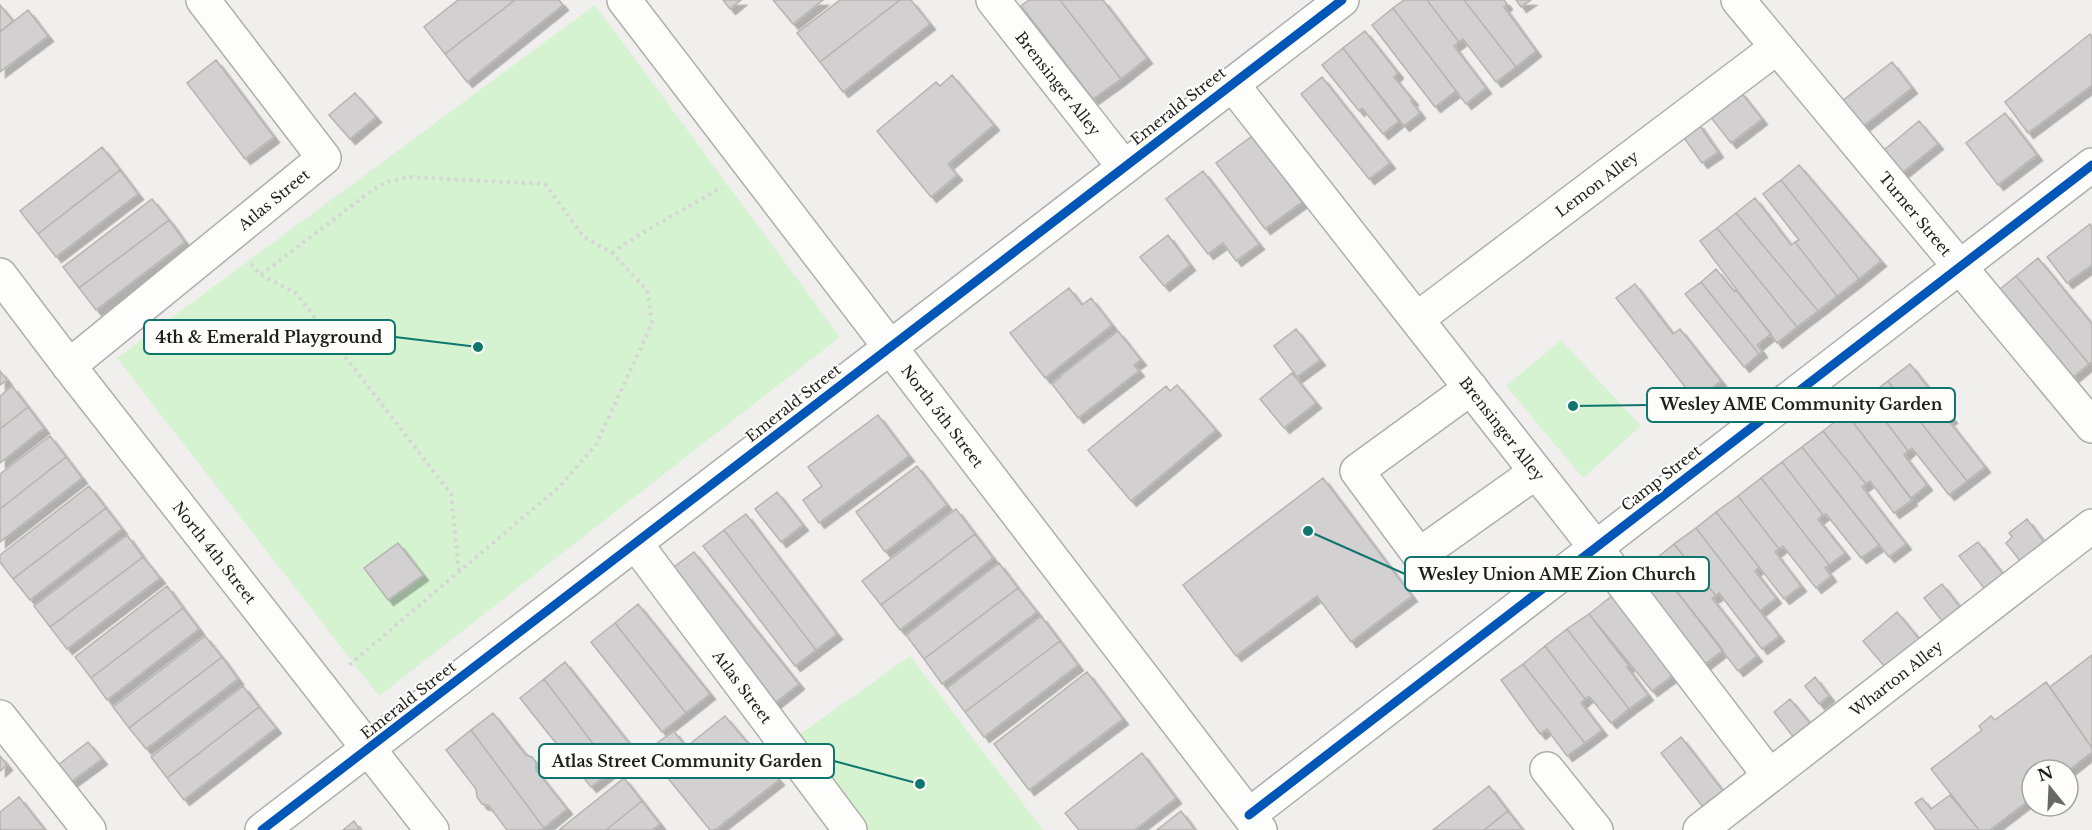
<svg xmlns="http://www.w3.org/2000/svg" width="2092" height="830" font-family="'Libre Baskerville',serif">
<defs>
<filter id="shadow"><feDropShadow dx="5.5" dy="5.5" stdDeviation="0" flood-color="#0004"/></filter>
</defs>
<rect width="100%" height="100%" fill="#f0efee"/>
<path fill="#d5f2d1" d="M 595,5 L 840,337 L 379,696 L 117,358 Z
M 1561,340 L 1641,426 L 1583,478 L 1506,386 Z
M 910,656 L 1043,830 L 867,830 L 796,737 Z"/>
<path fill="#d2d0d0" stroke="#b5b4b3" stroke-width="1.5" filter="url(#shadow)" d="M 458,0 L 515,0 L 445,54 L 424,27 Z
M 515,0 L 559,0 L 563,5 L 467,82 L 445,54 Z
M 723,0 L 741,0 L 730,9 Z
M 773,0 L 823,0 L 793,24 Z
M 840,0 L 900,0 L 820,62 L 797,33 Z
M 900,0 L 911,0 L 930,24 L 843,92 L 820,62 Z
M 1029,0 L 1060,0 L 1121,79 L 1093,99 L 1021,6 Z
M 1060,0 L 1103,0 L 1147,58 L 1121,79 Z
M 1404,0 L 1427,0 L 1459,42 L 1454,46 L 1486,88 L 1466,104 L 1393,8 Z
M 1427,0 L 1464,0 L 1516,67 L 1496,82 L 1463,39 L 1459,42 Z
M 1464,0 L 1504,0 L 1507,4 L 1504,7 L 1536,51 L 1516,67 Z
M 1516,0 L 1531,0 L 1521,7 Z
M 0,5 L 13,21 L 0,32 Z
M 1393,8 L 1456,91 L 1435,107 L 1372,25 Z
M 28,10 L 48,36 L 0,72 L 0,32 Z
M 1365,31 L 1398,73 L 1394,77 L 1413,100 L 1411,101 L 1420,113 L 1404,126 L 1343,48 Z
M 2090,34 L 2092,37 L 2092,85 L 2028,133 L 2005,102 Z
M 1343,48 L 1399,121 L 1383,134 L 1362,108 L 1359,111 L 1322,65 Z
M 216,60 L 274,137 L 245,159 L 187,83 Z
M 1892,62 L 1912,88 L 1861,128 L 1841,102 Z
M 952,75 L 994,125 L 948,164 L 957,175 L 931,197 L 877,131 L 936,82 L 940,86 Z
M 1322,77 L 1390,163 L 1369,179 L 1301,94 Z
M 1740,91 L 1762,119 L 1731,143 L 1709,115 Z
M 355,93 L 376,117 L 350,139 L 329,115 Z
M 2005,113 L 2037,155 L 1998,185 L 1966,143 Z
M 1919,121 L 1938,144 L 1897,177 L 1878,155 Z
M 1698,123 L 1718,152 L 1702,163 L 1682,135 Z
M 1252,136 L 1302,202 L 1265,229 L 1216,163 Z
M 102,147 L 120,170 L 38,234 L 20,211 Z
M 1799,165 L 1881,261 L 1859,279 L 1781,180 Z
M 120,170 L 138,194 L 56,257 L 38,234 Z
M 1203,171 L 1259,244 L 1236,261 L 1223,243 L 1208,254 L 1166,199 Z
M 1781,180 L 1859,279 L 1837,296 L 1795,242 L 1799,240 L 1763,194 Z
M 1755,198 L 1791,245 L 1795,242 L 1837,296 L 1818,311 L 1736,213 Z
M 152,199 L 169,220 L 79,288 L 63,267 Z
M 1736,213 L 1818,311 L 1797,327 L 1717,228 Z
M 169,220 L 185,242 L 96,310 L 79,288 Z
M 2090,224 L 2092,227 L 2092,265 L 2067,283 L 2047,257 Z
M 1717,228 L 1797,327 L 1777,343 L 1700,241 Z
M 1168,235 L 1190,265 L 1164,286 L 1140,257 Z
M 2038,258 L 2092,324 L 2092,362 L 2089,364 L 2016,276 Z
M 1716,269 L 1734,291 L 1736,290 L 1771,334 L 1757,345 L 1762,352 L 1759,354 L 1701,282 Z
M 2016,276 L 2089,364 L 2066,383 L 1994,294 Z
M 1701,282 L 1759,354 L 1744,367 L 1685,294 Z
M 1635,284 L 1673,334 L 1680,329 L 1721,381 L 1696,401 L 1616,298 Z
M 1069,288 L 1082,305 L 1091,298 L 1112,325 L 1045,378 L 1010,333 Z
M 1296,329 L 1320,360 L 1297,377 L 1274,346 Z
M 1118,331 L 1141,360 L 1134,365 L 1139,371 L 1078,418 L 1052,384 L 1061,377 L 1060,376 Z
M 1910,364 L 1952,418 L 1948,420 L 1985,467 L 1967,481 L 1888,381 Z
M 0,371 L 7,380 L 0,385 Z
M 1292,373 L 1316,403 L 1284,428 L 1260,399 Z
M 1888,381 L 1967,481 L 1949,495 L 1912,448 L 1908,451 L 1867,397 Z
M 1177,385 L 1216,430 L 1131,501 L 1088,450 L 1166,386 L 1170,391 Z
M 12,386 L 28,407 L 0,429 L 0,396 Z
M 1867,397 L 1908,451 L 1904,455 L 1927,485 L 1911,498 L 1846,413 Z
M 28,407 L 44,428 L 0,463 L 0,429 Z
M 1846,413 L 1912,500 L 1894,513 L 1870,481 L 1866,484 L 1823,431 Z
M 878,415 L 909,456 L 819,523 L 803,500 L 822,486 L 808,467 Z
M 1823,431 L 1866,484 L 1862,487 L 1906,544 L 1889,557 L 1802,447 Z
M 50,436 L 66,457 L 0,509 L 0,474 Z
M 1802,447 L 1879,545 L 1861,558 L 1826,514 L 1823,515 L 1782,462 Z
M 66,457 L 82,478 L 0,542 L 0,509 Z
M 1782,462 L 1823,515 L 1818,519 L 1845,553 L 1829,565 L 1761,478 Z
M 917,466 L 947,505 L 885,552 L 856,512 Z
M 1323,478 L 1412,596 L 1351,642 L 1317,596 L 1236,656 L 1183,585 Z
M 1761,478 L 1829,565 L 1825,568 L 1831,576 L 1816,588 L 1783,546 L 1779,549 L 1738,496 Z
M 89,486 L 106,508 L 13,579 L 0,562 L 0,555 Z
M 777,492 L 803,525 L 781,542 L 755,509 Z
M 1738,496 L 1779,549 L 1775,552 L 1801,586 L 1784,599 L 1716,512 Z
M 106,508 L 122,529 L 30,600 L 13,579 Z
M 956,509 L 975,534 L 881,605 L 862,581 Z
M 1716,512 L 1759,567 L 1755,571 L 1776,598 L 1760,611 L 1696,528 Z
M 746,514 L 837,634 L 816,650 L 724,530 Z
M 2027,519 L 2050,550 L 2025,567 L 2006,543 L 2012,537 L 2009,533 Z
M 1696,528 L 1779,636 L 1762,649 L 1719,593 L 1716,596 L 1674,544 Z
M 724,530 L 816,650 L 795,666 L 703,546 Z
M 975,534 L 993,558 L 900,630 L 881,605 Z
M 127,535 L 143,557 L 50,627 L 34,606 Z
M 1978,542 L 2009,582 L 1991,597 L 1959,556 Z
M 398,543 L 423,575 L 388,600 L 364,568 Z
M 1674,544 L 1716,596 L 1712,598 L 1757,656 L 1738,671 L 1653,561 Z
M 694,552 L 799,684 L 775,703 L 670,570 Z
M 143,557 L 160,578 L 67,649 L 50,627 Z
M 1653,561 L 1723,650 L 1700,668 L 1632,577 Z
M 999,563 L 1018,588 L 924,659 L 906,635 Z
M 1942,584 L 1967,616 L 1949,630 L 1924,598 Z
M 167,586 L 183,608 L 91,678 L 75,657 Z
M 1018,588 L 1037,612 L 942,684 L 924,659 Z
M 1613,595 L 1676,673 L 1652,691 L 1589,614 Z
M 638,604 L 710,694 L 686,713 L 615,623 Z
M 183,608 L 199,629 L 107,700 L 91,678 Z
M 1897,612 L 1924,645 L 1890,673 L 1863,641 Z
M 1589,614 L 1629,666 L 1627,667 L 1648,695 L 1629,709 L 1567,629 Z
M 1041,616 L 1060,641 L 965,712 L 947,688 Z
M 615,623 L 686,713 L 662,732 L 591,642 Z
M 1567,629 L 1629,709 L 1611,723 L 1589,696 L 1585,699 L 1545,646 Z
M 205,636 L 222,657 L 129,728 L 113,707 Z
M 1060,641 L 1078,665 L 984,737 L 965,712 Z
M 1545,646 L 1585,699 L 1581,703 L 1602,730 L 1585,743 L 1523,664 Z
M 2092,655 L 2092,748 L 2050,687 Z
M 222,657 L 238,679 L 146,749 L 129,728 Z
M 565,662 L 636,752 L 613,770 L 544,679 Z
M 1523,664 L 1585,743 L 1567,756 L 1547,729 L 1540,734 L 1501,680 Z
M 1087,672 L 1123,719 L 1029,790 L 994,744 Z
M 1815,677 L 1829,696 L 1819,704 L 1805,686 Z
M 544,679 L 613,770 L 591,787 L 520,698 Z
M 2046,682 L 2092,748 L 2092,752 L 2068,771 L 2032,770 L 2032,798 L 1990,830 L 1979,830 L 1931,769 L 1982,730 L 1979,726 L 1991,716 L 1995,720 Z
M 243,686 L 259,707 L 167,778 L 151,757 Z
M 1790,699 L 1815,729 L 1798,743 L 1774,712 Z
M 259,707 L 276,728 L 184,800 L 167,778 Z
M 493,713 L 526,755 L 532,757 L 536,762 L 536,770 L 567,809 L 544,828 L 471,730 Z
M 725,716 L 779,780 L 715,830 L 710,830 L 646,751 L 674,731 L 686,747 Z
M 471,730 L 544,828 L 541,830 L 507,830 L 489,806 L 482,804 L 477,797 L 476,789 L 446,750 Z
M 1681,737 L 1723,791 L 1702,806 L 1661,753 Z
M 88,742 L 102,759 L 71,782 L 58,765 Z
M 1142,753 L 1176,798 L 1135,830 L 1079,830 L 1065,813 Z
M 0,756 L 7,765 L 0,771 Z
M 624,778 L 642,801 L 606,830 L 559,830 Z
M 1489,786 L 1508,811 L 1484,830 L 1433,830 Z
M 1950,795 L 1979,830 L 1936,830 L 1915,803 L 1922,798 L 1931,809 Z
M 19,797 L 45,830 L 1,830 L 0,828 L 0,812 Z
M 642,801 L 660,824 L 652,830 L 606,830 Z
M 1181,811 L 1195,830 L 1157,830 Z
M 1508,811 L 1523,830 L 1484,830 Z
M 354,821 L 360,830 L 343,830 Z"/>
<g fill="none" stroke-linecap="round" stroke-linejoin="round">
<g stroke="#afaead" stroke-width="36">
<g id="minor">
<path id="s1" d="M 624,0 L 1260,830"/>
<path id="s2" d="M 993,0 L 1124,167"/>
<path id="s3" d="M 1738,0 L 2092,426"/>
<path id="s4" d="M 1232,84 L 1596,548 L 1769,775"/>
<path id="s5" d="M 0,275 L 69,366 L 432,830"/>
<path id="s6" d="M 1417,319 L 1776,48"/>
<path id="s7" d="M 69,366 L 324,158 L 203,0"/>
<path d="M 1471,388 L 1357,471 L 1419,555 L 1536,472"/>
<path id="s8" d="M 636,544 L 850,830"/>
<path d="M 0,717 L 89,830"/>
<path d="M 1547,769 L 1596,830"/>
<path d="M 1249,815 L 2092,165"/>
<path d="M 262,830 L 1342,0"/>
<path id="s9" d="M 1700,830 L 2092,526"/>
</g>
</g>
<path stroke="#d6d6d5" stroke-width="4" stroke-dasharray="3 4.5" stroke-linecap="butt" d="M 612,253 L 634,238 L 722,187
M 251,264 L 261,275 L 363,197 L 385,182 L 410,177 L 545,184 L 584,237 L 612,253 L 647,290 L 652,323 L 596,445 L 559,487 L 349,665
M 261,275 L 296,293 L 451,494 L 459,572"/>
<use href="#minor" stroke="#fdfdfc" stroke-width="33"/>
<g stroke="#fffdfa" stroke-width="13">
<path id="cycleway" d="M 1249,815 L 2092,165
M 262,830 L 1342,0"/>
</g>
<use href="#cycleway" stroke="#0057b8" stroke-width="9"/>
</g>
<g text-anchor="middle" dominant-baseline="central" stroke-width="4.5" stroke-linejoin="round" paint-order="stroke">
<g font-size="15" fill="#1f1f1d" stroke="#fffdfa">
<text stroke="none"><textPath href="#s2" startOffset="106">Brensinger Alley</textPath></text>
<text transform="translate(1178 106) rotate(-38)">Emerald Street</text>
<text stroke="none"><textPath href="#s6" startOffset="225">Lemon Alley</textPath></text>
<text stroke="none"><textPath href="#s7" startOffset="264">Atlas Street</textPath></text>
<text stroke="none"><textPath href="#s3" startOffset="278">Turner Street</textPath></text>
<text transform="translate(793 403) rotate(-38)">Emerald Street</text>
<text stroke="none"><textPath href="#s1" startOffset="524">North 5th Street</textPath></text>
<text stroke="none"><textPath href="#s4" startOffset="438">Brensinger Alley</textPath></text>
<text transform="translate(1661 478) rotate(-38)">Camp Street</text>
<text stroke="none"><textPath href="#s5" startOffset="351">North 4th Street</textPath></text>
<text stroke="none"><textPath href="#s9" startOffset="248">Wharton Alley</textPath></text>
<text stroke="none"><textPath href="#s8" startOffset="178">Atlas Street</textPath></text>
<text transform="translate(408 700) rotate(-38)">Emerald Street</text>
</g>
</g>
<path fill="none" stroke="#0f766e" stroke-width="2" d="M478 347L395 337M1573 406L1647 405M1308 531L1405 574M920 784L834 761"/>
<g fill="#0f766e" stroke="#fffdfa" stroke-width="2">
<circle cx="478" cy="347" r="6"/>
<circle cx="1573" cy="406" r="6"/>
<circle cx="1308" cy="531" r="6"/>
<circle cx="920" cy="784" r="6"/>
</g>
<g fill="#fffdfa" stroke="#0f766e" stroke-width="2">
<rect x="144" y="320" width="251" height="34" rx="6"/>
<rect x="1647" y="388" width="308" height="34" rx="6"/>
<rect x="1405" y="557" width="304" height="34" rx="6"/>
<rect x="539" y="744" width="295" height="34" rx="6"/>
</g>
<g font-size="16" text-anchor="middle" font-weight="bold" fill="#1f1f1d">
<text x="269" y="343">4th &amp; Emerald Playground</text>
<text x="1801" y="410">Wesley AME Community Garden</text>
<text x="1557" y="580">Wesley Union AME Zion Church</text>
<text x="687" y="767">Atlas Street Community Garden</text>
</g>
<g transform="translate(2050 788) rotate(342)"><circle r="28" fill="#fffdfa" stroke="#a5a4a2" stroke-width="1.5"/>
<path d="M0-4.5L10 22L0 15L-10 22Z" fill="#686866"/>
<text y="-9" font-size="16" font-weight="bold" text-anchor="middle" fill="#1f1f1d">N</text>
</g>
</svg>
